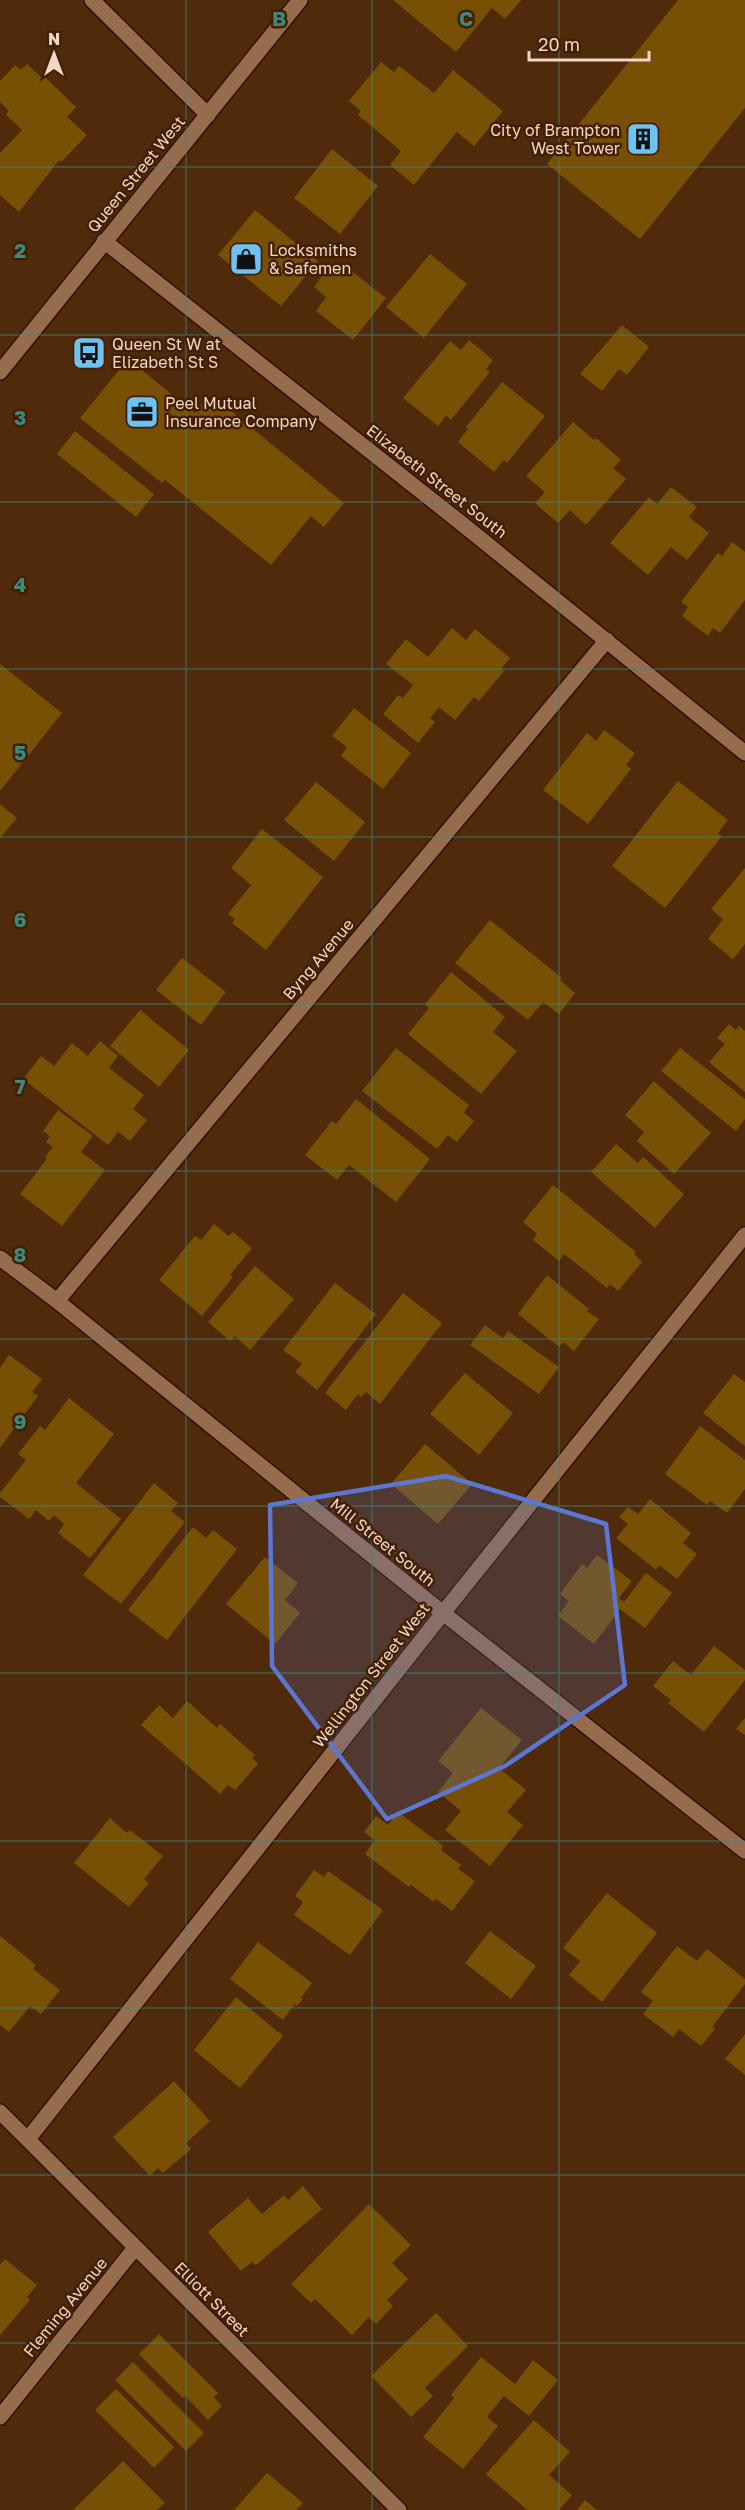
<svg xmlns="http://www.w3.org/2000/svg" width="745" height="2510" font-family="'Golos Text',sans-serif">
<rect width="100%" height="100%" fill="#4f2a0b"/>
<path fill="#785005" d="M 393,0 L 521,0 L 505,19 L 492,8 L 456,52 Z
M 678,0 L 745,0 L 745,108 L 640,239 L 547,164 Z
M 381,62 L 394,72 L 399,66 L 434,93 L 453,70 L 503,111 L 474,146 L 457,132 L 414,185 L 390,165 L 401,151 L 358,115 L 361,111 L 349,101 Z
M 27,64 L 43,79 L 45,77 L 76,107 L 67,117 L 87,135 L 61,162 L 59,160 L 19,212 L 0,195 L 0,153 L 22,130 L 6,115 L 9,111 L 0,102 L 0,81 L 15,65 L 21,70 Z
M 332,149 L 378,186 L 340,234 L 294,198 Z
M 255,210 L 318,261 L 281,306 L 218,255 Z
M 430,254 L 467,284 L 424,338 L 386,307 Z
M 332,263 L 346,273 L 349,269 L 386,298 L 353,340 L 316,311 L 326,297 L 314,287 Z
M 622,325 L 649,347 L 627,375 L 619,369 L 602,391 L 580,374 Z
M 469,340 L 493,360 L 486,369 L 490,372 L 451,420 L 446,416 L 438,426 L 403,398 L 450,341 L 461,350 Z
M 128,359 L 195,413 L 207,398 L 221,410 L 225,406 L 344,503 L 324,527 L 311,516 L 271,565 L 165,480 L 162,483 L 80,418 Z
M 502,382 L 545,416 L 507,463 L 504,460 L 494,472 L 458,442 L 468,429 L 466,427 Z
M 573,422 L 594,440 L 596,438 L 621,460 L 613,468 L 626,479 L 586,525 L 570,510 L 558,523 L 535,503 L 545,492 L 526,476 Z
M 75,431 L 154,494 L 136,517 L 57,454 Z
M 671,487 L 697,507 L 689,517 L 709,533 L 687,560 L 671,547 L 648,575 L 610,543 L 649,497 L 657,504 Z
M 732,542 L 745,552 L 745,600 L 720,633 L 713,628 L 708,636 L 682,616 L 688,607 L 681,602 L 718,553 L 722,556 Z
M 452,628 L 466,640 L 475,629 L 510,658 L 501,669 L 504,671 L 479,701 L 474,697 L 455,720 L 439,707 L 430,718 L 435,722 L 418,743 L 383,714 L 398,695 L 403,698 L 413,685 L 386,664 L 406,639 L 428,657 Z
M 0,664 L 62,713 L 0,791 Z
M 354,708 L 411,753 L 383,789 L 341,756 L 347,747 L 332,736 Z
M 604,730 L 635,753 L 626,765 L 631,769 L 588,824 L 543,790 L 587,733 L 596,741 Z
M 678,781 L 728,820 L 718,833 L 722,836 L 665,908 L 612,866 Z
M 316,782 L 365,822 L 334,861 L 284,820 Z
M 0,804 L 17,818 L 0,838 Z
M 262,829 L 323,877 L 266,950 L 232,923 L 235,919 L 228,914 L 251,885 L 231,868 Z
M 745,868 L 745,944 L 733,959 L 708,939 L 723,919 L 711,909 Z
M 490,920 L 562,978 L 560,980 L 575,993 L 559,1014 L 543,1002 L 528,1020 L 455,963 Z
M 182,958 L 226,992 L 201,1025 L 156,990 Z
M 451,972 L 505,1017 L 493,1032 L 517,1051 L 481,1094 L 408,1034 L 429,1008 L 425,1004 Z
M 140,1010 L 189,1050 L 159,1087 L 110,1046 Z
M 729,1024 L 736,1030 L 739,1026 L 745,1031 L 745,1092 L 709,1062 L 725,1044 L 717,1038 Z
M 100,1041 L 118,1056 L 109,1068 L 144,1095 L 133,1109 L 147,1120 L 130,1141 L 118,1132 L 108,1145 L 23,1079 L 41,1056 L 54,1066 L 72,1043 L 88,1056 Z
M 396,1048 L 469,1105 L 464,1113 L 474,1121 L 457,1142 L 448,1135 L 437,1149 L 362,1091 Z
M 680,1048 L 745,1099 L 745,1119 L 736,1131 L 661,1071 Z
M 654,1081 L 711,1133 L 674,1174 L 637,1141 L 644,1132 L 625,1115 Z
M 356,1099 L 430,1159 L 396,1202 L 349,1165 L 337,1180 L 305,1155 L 332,1121 L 336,1124 Z
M 58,1110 L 93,1136 L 81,1152 L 105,1170 L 62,1226 L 20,1194 L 47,1159 L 45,1157 L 53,1147 L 46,1142 L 50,1136 L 43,1131 Z
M 616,1144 L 638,1163 L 643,1157 L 684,1194 L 655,1228 L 591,1172 Z
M 553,1185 L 636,1252 L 634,1254 L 642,1262 L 618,1291 L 610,1284 L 607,1288 L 564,1254 L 559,1261 L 533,1240 L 537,1234 L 523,1222 Z
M 214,1224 L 229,1236 L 233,1232 L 252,1248 L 230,1275 L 233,1277 L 202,1316 L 159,1280 L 195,1236 L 201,1240 Z
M 255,1266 L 294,1299 L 250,1350 L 235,1336 L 230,1341 L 208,1322 Z
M 547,1275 L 589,1309 L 587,1311 L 599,1319 L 574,1351 L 563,1342 L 559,1347 L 518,1314 Z
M 335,1283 L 376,1314 L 317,1390 L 295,1372 L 302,1364 L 283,1350 Z
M 403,1293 L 442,1323 L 380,1404 L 366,1392 L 361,1397 L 358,1394 L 346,1410 L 325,1393 Z
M 485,1325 L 503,1338 L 508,1331 L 559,1367 L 539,1394 L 470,1345 Z
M 9,1355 L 42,1379 L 32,1392 L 38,1396 L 0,1448 L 0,1368 Z
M 465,1373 L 513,1413 L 479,1455 L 430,1414 Z
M 734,1374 L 745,1382 L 745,1446 L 703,1413 Z
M 69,1398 L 114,1434 L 76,1483 L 121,1519 L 90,1558 L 58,1533 L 64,1524 L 54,1515 L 49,1521 L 36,1510 L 29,1519 L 0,1497 L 0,1493 L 26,1460 L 18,1454 L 40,1426 L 45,1430 Z
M 700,1426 L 745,1460 L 745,1489 L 727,1513 L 710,1501 L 707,1505 L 665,1474 Z
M 425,1444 L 472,1484 L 438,1524 L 391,1484 Z
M 154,1483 L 178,1503 L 171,1511 L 185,1522 L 121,1604 L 83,1575 Z
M 650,1499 L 691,1533 L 683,1543 L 697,1554 L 677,1579 L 659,1565 L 656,1570 L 616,1538 L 628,1524 L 619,1517 L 628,1507 L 638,1514 Z
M 193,1527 L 206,1538 L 213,1530 L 237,1549 L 167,1640 L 128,1610 Z
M 597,1555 L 632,1581 L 619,1598 L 624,1602 L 646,1573 L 672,1593 L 645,1628 L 620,1609 L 594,1644 L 558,1616 L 569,1601 L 560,1594 L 582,1564 L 587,1568 Z
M 265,1557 L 298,1583 L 285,1600 L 300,1613 L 275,1644 L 226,1604 Z
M 714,1646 L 745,1670 L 745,1680 L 704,1732 L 668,1703 L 671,1700 L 653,1686 L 673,1661 L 691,1675 Z
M 187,1701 L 217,1728 L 220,1724 L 255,1755 L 252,1758 L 258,1764 L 235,1790 L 228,1785 L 220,1794 L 141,1725 L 159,1705 L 173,1718 Z
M 481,1708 L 522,1740 L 499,1768 L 526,1790 L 507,1812 L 523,1825 L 490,1866 L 445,1830 L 461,1811 L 438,1792 L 453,1773 L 438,1761 Z
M 745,1718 L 745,1735 L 736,1729 Z
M 398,1812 L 443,1846 L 441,1850 L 461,1865 L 458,1869 L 475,1881 L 452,1911 L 436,1899 L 434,1902 L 411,1885 L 409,1887 L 365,1854 L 375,1840 L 364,1832 L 376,1816 L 388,1825 Z
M 110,1818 L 127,1833 L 130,1830 L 163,1856 L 144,1879 L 149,1883 L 129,1907 L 74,1863 Z
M 314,1870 L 324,1877 L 328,1871 L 383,1910 L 350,1955 L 294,1915 L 303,1902 L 295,1896 Z
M 607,1893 L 657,1933 L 602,2002 L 569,1975 L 580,1961 L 563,1948 Z
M 490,1931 L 536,1966 L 511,1999 L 465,1963 Z
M 0,1936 L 36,1965 L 33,1969 L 60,1990 L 41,2014 L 30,2006 L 9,2032 L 0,2025 Z
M 258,1942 L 312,1983 L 301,1998 L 303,1999 L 297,2006 L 295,2004 L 283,2020 L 230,1979 Z
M 677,1946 L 697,1961 L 707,1949 L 745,1979 L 745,1984 L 712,2027 L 715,2029 L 701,2046 L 679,2029 L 673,2037 L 643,2014 L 653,2001 L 641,1992 Z
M 236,1997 L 283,2036 L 240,2088 L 194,2050 Z
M 745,2034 L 745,2075 L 725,2059 Z
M 174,2081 L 210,2121 L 186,2143 L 191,2149 L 163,2173 L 158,2168 L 150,2176 L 113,2137 Z
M 303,2186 L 322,2209 L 256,2265 L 252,2262 L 241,2271 L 208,2232 L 248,2198 L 262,2214 L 284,2195 L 288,2200 Z
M 369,2204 L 411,2245 L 392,2263 L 408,2279 L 387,2300 L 393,2306 L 376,2324 L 369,2317 L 352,2335 L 315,2299 L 311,2303 L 291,2284 Z
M 5,2259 L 37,2285 L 27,2297 L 30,2300 L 0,2335 L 0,2265 Z
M 436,2313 L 468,2346 L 425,2388 L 433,2396 L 411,2417 L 371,2376 Z
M 159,2334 L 218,2393 L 214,2397 L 222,2406 L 208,2420 L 185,2396 L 183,2398 L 139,2354 Z
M 481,2357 L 515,2384 L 533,2360 L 558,2380 L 529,2416 L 504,2396 L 487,2417 L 498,2426 L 463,2469 L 423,2437 L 454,2398 L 451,2395 Z
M 133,2362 L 204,2433 L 186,2451 L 115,2380 Z
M 116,2389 L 174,2447 L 154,2468 L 95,2410 Z
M 534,2420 L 570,2452 L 549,2475 L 572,2495 L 559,2510 L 527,2510 L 486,2474 Z
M 123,2461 L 165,2503 L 157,2510 L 73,2510 Z
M 267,2473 L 303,2503 L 296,2510 L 234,2510 Z
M 585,2500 L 597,2510 L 577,2510 Z"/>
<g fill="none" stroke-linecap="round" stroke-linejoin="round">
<g stroke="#2f1400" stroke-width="18">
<path id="street" d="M 92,0 L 208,115
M 104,241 L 461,523 L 745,753
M 0,1258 L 57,1301 L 443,1613 L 745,1851
M 57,1301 L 607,640
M 0,2112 L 399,2510
M 28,2139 L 443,1613 L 745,1235
M 0,2417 L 135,2248"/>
</g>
<g stroke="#2f1400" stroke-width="18">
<path id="secondary" d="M 0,372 L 300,0"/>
</g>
<use href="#street" stroke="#976c4e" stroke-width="15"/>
<use href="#secondary" stroke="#976c4e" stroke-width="15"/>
</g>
<path fill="#5c77d3" fill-opacity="0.2" stroke="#5c77d3" stroke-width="4.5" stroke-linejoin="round" d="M 446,1476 L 606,1524 L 625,1685 L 505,1766 L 387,1819 L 272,1666 L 270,1505 Z"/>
<path fill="none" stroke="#3c8980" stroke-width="1.5" stroke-opacity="0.55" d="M 186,0 L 186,2510M 372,0 L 372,2510M 559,0 L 559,2510M 0,167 L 745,167M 0,335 L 745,335M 0,502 L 745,502M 0,669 L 745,669M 0,837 L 745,837M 0,1004 L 745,1004M 0,1171 L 745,1171M 0,1339 L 745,1339M 0,1506 L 745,1506M 0,1673 L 745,1673M 0,1841 L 745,1841M 0,2008 L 745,2008M 0,2175 L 745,2175M 0,2343 L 745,2343"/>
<defs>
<g id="building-square" transform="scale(1.725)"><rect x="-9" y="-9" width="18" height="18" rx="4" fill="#6dc2f3" stroke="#442001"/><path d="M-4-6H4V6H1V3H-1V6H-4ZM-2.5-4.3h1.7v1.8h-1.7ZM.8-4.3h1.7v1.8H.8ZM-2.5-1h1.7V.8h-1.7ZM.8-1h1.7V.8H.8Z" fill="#111"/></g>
<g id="shop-square" transform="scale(1.725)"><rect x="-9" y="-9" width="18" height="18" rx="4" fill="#6dc2f3" stroke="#442001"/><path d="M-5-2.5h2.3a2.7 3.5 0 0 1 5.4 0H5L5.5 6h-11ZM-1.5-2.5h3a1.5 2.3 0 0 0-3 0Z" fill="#111"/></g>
<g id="bus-square" transform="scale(1.725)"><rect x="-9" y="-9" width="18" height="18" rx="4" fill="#6dc2f3" stroke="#442001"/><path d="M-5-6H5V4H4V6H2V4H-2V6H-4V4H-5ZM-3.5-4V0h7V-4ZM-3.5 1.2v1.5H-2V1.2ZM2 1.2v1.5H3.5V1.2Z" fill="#111"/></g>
<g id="office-square" transform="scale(1.725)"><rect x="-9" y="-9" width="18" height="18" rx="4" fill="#6dc2f3" stroke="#442001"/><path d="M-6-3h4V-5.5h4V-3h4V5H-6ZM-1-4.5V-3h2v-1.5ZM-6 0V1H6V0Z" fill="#111"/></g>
</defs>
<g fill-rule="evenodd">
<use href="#building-square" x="643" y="139"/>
<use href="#shop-square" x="246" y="259"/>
<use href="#bus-square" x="89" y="353"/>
<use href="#office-square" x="142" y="412"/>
</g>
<g text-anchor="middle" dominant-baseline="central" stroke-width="5" stroke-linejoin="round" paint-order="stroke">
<g font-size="16" fill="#f0d7c7" stroke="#442001" text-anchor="start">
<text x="620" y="130" text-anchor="end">City of Brampton<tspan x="620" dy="18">West Tower</tspan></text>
<text x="269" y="250">Locksmiths<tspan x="269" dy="18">&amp; Safemen</tspan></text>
<text x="112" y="344">Queen St W at<tspan x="112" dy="18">Elizabeth St S</tspan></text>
<text x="165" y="403">Peel Mutual<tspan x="165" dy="18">Insurance Company</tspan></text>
</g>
<g font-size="16" fill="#f0d7c7" stroke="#442001">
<text transform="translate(136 174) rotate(-51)">Queen Street West</text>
<text transform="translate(437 481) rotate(38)">Elizabeth Street South</text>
<text transform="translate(318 959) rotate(-50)">Byng Avenue</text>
<text transform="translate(383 1542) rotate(39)">Mill Street South</text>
<text transform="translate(371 1675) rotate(-52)">Wellington Street West</text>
<text transform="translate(212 2299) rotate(45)">Elliott Street</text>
<text transform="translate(65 2307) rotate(-51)">Fleming Avenue</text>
</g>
</g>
<g font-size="20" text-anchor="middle" font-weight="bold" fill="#3c8980" stroke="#442001" stroke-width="5" stroke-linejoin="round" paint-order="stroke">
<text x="279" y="26">B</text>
<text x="466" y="26">C</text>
<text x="20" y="258">2</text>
<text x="20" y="425">3</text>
<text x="20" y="592">4</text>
<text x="20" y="760">5</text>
<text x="20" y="927">6</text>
<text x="20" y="1094">7</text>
<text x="20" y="1262">8</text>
<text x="20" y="1429">9</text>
</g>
<g transform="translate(54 54)" stroke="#442001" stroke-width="4.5" paint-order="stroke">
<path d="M0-4.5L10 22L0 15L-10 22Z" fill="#f0d7c7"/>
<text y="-9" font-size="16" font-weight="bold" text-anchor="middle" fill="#f0d7c7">N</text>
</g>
<path d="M529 51v9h120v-9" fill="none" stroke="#f0d7c7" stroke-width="3"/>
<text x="538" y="51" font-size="18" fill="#f0d7c7" stroke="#442001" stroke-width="4.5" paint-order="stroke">20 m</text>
</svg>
